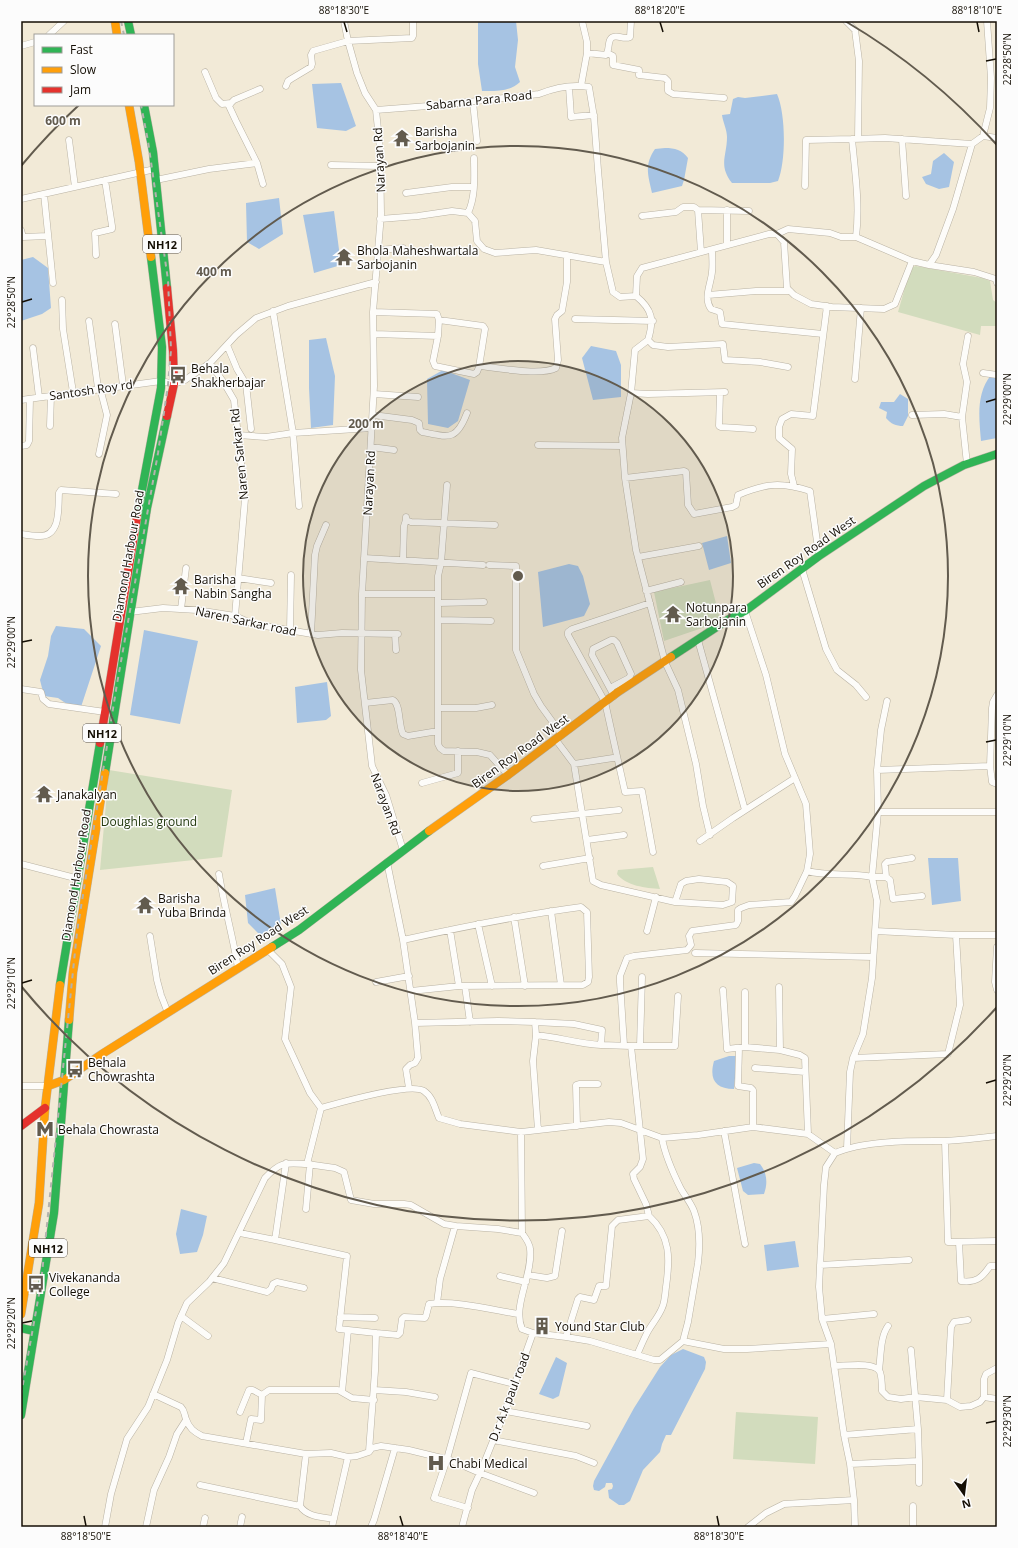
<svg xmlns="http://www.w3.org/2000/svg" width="1018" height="1548" font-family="'Open Sans',sans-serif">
<rect width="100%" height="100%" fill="#f2ead7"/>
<path fill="#d2dcbd" d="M 916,266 L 982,278 L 990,281 L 993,300 L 997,303 L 997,326 L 981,326 L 980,335 L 898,312 L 910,270 L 912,267 Z
M 710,580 L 720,619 L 714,624 L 664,641 L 654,592 Z
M 109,770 L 232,790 L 222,857 L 100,870 Z
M 653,867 L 660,889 C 646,888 626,886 617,874 L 618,870 Z
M 736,1412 L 818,1417 L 815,1464 L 733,1459 Z"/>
<path fill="#a6c3e3" d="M 478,21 L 516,21 L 518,40 L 515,67 L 520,82 C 510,92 495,91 482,91 L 478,64 Z
M 341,83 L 356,126 L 346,131 L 317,128 L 312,84 Z
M 777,94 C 786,114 786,161 778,181 L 770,183 L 732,183 C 718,165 727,156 727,137 C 727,130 723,122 722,115 L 730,114 L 733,99 L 738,97 L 745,98 Z
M 665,148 C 675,148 682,150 688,158 L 684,180 L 682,186 L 652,193 C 648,175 644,165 655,149 Z
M 944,153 L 954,162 L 949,187 L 939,189 L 926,184 L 922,177 L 931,174 L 933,161 Z
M 279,198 L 283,234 L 259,249 L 247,242 L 246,203 Z
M 334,211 L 341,265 L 314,273 L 303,215 Z
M 33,257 L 48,268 L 51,308 L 42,314 L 21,321 L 21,260 Z
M 326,338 L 335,376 L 333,425 L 311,428 L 309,388 L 309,340 Z
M 591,346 L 616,351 L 621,365 L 621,397 L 593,400 L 582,358 Z
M 443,370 L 470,380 L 458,421 L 448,428 L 428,424 L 427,379 Z
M 991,375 L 997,375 L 997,438 L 981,441 C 979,417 976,394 991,375 Z
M 900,394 L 908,399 L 908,416 L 903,426 C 896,426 891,424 886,418 L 887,412 L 879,408 L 881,402 L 894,402 Z
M 727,536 L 731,563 L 709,570 L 702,543 Z
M 569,564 L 578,566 L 583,576 L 590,604 L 584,616 L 543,627 L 538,572 Z
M 56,626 L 84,629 L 101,646 L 81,707 L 67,704 L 58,698 L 44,696 L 40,680 L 48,656 L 51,636 Z
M 144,630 L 198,641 L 180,724 L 130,715 Z
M 327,682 L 331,716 L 326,720 L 297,723 L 295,687 Z
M 928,858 L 958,858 L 961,901 L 932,905 Z
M 275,888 L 281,925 L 280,929 L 260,935 L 248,923 L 245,895 Z
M 729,1056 L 737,1056 L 734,1089 C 715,1089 709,1079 714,1061 Z
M 754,1163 L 760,1164 C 767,1173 768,1183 764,1194 L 748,1195 L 743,1191 L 737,1168 Z
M 181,1209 L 207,1216 L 203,1235 L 197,1252 L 180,1254 L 176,1234 Z
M 795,1241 L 799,1267 L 767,1271 L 764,1245 Z
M 683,1349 L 704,1357 L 706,1362 L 705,1369 L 671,1435 L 666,1435 L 662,1444 L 660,1452 L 643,1470 L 630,1501 L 624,1505 L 619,1505 L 609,1498 L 608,1490 L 612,1489 L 613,1486 L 612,1483 L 606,1483 L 605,1487 L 599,1491 L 594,1490 L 593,1486 L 594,1481 L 634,1408 L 660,1367 L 671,1355 Z
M 556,1357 L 567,1363 L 559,1396 L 553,1399 L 539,1394 Z"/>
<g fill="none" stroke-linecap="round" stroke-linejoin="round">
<g stroke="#b9b2a3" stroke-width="7">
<path id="street" d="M 344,21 L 348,41 L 357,73 L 365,93 L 376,110 L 380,149 L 381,214 L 373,312 L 374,386 L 362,594 L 361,670 L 372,766 L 386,795 L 403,850
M 846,21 L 855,30 L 859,61 L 858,139
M 49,35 L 64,21
M 21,46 L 35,42
M 587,53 L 606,55 C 610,50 607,39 613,37 C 619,35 624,40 630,37 L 631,21
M 607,53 L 613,56 L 613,65 L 639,70 L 639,75 L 665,78 L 668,81 L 668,91 L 673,94 L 724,98
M 205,72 L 216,98 L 222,104 L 231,103
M 286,86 L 288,81 L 291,79 L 311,67 L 312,64 L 311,55 L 313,51 L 348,41 L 412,38 L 413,36 L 413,21
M 581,86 L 587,53 L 587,42 L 582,21
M 569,87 L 571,117 L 594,115
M 473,102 L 477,141
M 376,110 L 441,105 L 539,94 C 554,88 572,84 589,87 L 594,117 L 598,170 L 606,262
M 983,136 L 997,138
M 902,139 L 906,196
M 69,140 L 75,187
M 257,163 L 236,121 L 229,106 L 231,103 L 234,100 L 260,89
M 331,165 L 380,166
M 156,180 L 209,169 L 257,163 L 263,184
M 805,186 L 806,140 L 852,139
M 406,193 L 452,187 L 473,187
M 44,194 L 53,283
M 21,199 L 155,169
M 727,210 L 727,245
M 468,213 C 476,196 474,176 474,158
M 642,216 L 676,212 L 683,207 L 694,207 L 698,210
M 380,219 L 418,216 L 452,211 L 468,213 L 475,221 L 477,241 L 484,249 L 495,253 L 536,250 L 606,262 L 613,292 L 620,297 L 636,296
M 21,230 L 23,237 L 48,236
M 777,234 L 788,229 L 830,233 L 841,237 L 856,237 L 912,261
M 856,237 C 860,204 855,172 852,139 L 885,138 L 972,144
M 378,250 L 403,248
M 712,250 C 712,257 713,264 712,272 C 711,284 703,298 711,309 L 720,312 L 722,324 L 823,334
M 701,252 L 698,210 L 749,211
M 96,255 L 95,233 L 112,229 L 112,226 L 105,180
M 929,265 L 974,272 L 996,279 L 997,283
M 708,295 L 756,291 L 790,291
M 62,300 L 63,329 L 73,392
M 273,311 L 293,433 L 299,506
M 373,312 L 437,314 L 439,320 L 483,326 L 485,329 L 479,367 L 477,372 L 474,374 L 435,366 L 433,361 L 438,336 L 374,334
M 575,319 L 653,321
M 89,321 L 98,388
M 115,324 L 123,385
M 438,336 L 439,320
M 648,340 L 635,350 L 631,393 L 622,438 L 625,478 L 636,550 L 665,662 L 678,690 L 696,764 L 703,806 L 710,835
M 227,345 L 237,369 L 246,384 L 251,429
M 33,348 L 39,397
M 210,363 L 236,335 L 256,318 L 288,306 L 376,282
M 480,366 C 498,368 540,376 556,368 L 558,360 L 555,319 L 557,315 L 562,311 L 567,282 L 567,255
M 788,367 L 760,362 L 725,360 L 723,344 L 668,347 L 653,345 L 648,340 C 654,320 653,310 636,296 L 637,276 L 642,268 L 769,234 L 777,234 L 784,242 L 787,288 L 794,295 L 811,304 L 832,307 L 884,309 L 895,304 L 912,261 L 929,265 L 936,255 L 953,209 L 972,144 L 983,136 L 990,108 L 991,78 L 987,21
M 983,373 L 997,375
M 855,379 L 861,308
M 631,393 L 648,394 L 725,392
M 720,393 L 719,426 L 721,427 L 753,429
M 374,394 L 418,397
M 21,400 L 161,381 L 174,384 L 185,380 L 210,363 L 224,383 L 234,400 L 245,499 L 235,616
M 373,415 L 412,420 L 419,423 L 420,430 L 422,432 C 448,437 456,442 467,413
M 912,415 L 944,414 L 962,417
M 50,426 L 51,395
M 238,435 L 266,437 L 293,433 L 372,428
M 538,445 L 622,446
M 21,446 L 27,445 L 29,441 L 30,399
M 371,447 L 394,450
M 99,454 L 107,415 L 100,388
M 967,464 L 962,417 L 967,382 L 963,364 L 968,336
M 625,478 L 684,471 L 686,472 L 688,505 L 694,514 L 732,507 L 736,505 L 738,495 C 766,483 782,482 810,491 L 819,556
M 447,485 L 441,563 L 438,576 L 438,744 L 440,748 L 444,751 L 477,752 L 490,755 L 508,775
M 794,486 L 791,474 L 792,449 L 779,438 L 779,427 L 782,419 L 791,414 L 813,416 L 827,306
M 406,517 L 406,520 L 411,522 L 495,525
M 21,534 C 27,535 34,536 40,536 C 61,536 58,508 59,493 L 61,490 L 116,494
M 638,557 L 699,546
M 364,558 L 483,565
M 403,560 L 404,526 L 406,520
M 489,565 L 516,566 L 516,650 L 534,694 L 541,706 L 562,735
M 802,569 L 826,649 L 837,670 L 856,685 L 866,697
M 238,578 L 271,583
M 646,591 L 681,582
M 362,594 L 438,594
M 438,603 L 484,602
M 650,603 L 572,629 L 568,632 L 568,635 L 605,702 L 625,792 L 642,791 L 653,852
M 181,609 L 186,568
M 745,611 L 766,675 L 785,754 L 806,804 L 810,854 L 807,871 C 829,877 852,872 872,877 L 877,901 L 872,978 L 863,1034 L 853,1058 L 850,1072 L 847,1148
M 130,612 L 163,608 L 197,610 L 235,616 L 253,624 L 318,635 L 342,633 L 398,634
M 438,620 L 491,621
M 290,631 L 291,575
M 311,634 L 315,555 L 317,546 L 326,525
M 395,634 L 396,650
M 698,640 L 745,810
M 610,688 L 629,678 L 631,674 L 617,643 L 614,640 L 611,640 L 593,649 L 592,655 L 612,692 L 614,696
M 21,689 L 41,692 L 43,699 L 49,704 L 105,712
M 365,703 L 393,700 C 401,705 398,724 403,734 L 408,736 L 438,731
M 438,708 L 476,708 L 492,705
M 556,740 L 574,764 L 593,881 L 601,885 L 675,902 L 723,905 L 732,902 L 733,886 L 727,882 L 699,879 L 686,881 L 681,884 L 675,902
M 574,764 L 613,758
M 990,766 L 992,708 L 993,702 L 997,695
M 877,770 L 881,730 L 887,701
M 422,783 L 458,773 L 458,751
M 878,812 L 997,812
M 534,819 L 619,810
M 587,840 L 624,835
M 700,841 L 733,818 L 795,778
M 912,858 L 887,862 L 885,864 L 886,877 L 872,877 L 878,812 L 877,770 L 990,766 L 992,782 L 997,784
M 387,862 L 403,940 L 415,1023 L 498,1021 L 535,1022 L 574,1024 L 602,1030 L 601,1045 L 631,1046 L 643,1159 L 640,1167 L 633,1174 L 634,1179 L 646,1204 L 649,1216
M 21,864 L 79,879
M 543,866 L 590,858
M 219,874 C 224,906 233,937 238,968
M 886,877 L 890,880 L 893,899 L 922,896
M 551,911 L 561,985
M 514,917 L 525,986
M 478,924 L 492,986
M 647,931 L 656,897
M 875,931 L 956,935
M 150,936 L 157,980 L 161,995 L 168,1013
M 403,940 C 462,927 521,915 581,907 L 587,912 L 589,977 L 588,982 L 583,985 L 459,986 L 450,930
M 997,947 L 995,982 L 997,990
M 268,950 L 282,964 L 291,987 L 285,1039 L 310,1093 L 321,1108
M 695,953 L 873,957
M 376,982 L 409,976
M 465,986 L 470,1022
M 723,990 L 727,1049 L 745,1047 L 780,1050 L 779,987
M 411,991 L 459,986
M 745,992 L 745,1047
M 535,1022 L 536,1035 L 533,1061 L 538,1130
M 536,1035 C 558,1037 579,1044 601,1045
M 624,1045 L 620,982 L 620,976 L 627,958 L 634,956 L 687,950 L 691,945 L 689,936 L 692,931 L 736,925 L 738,921 L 738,910 L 741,908 L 749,905 L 791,902 L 795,896 L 807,871
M 631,1046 L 675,1046 L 678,996
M 640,1046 L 642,977
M 739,1048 L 738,1086 L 751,1088 L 753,1090 L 753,1127
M 780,1050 L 800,1055 L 805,1058 L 808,1134
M 853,1058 L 948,1054 L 960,1005 L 956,935 L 997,935
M 755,1068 L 805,1072
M 21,1086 L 48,1086
M 409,1088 L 406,1069 L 410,1065 L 415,1063 L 418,1058 L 415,1023
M 321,1108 C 339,1103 411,1082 424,1091 C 433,1097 435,1109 439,1118 L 460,1124 L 521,1132 L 609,1122 L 621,1123 L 662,1138 L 698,1135 L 753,1127 L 808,1134 L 835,1153 L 826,1167 L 824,1185 L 819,1287 L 822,1319 L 831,1344 L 844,1435 L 850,1464 L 854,1500
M 577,1126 L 576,1085 L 579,1084 L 598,1084
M 724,1131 L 745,1244
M 521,1132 L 522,1233
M 945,1141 L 948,1242 L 997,1241
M 835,1153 C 865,1140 913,1141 945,1141 C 962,1140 980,1138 997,1136
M 286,1163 L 275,1240 L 347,1256 L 339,1329 L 376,1333 L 375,1371 L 369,1451
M 307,1164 L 335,1168 L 344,1172 L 351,1200 L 374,1204 L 404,1204 L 411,1205 L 444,1224 L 456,1226 L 498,1229 L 522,1233 C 525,1237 530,1244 530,1249 C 533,1275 512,1306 522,1329 L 533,1333
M 306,1209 L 310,1164
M 240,1233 L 275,1240
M 959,1242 L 961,1281 C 976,1283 982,1278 990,1266 L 997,1266
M 820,1265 L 909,1260
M 528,1275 L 547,1278 L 555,1276 L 562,1231
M 500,1276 L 526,1282
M 212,1278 L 267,1292 L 271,1289 L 273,1284 L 277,1282 L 304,1288
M 437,1303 L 440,1279 L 455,1226
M 181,1316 L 208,1336
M 340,1317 L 375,1318
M 822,1319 L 874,1314
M 376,1333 L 398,1335 L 400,1333 L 402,1319 L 404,1317 L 425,1318 L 426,1316 L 429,1304 C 454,1300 493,1310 518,1314
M 566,1337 L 578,1299 L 580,1297 L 594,1300 L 599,1286 L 606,1286 L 612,1226 L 618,1220 L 649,1216 C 671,1236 670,1259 666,1287 C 665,1294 665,1302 662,1308 C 658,1318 650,1326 646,1335 C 643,1341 640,1348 637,1355
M 683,1341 L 724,1349 L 747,1349 L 831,1344
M 834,1366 C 845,1366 875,1361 880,1372 C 882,1378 882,1385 882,1391 L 888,1397 L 901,1399 L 916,1397 L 947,1400 L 960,1407 L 971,1406 L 980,1402 L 984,1397 L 984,1379 L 986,1374 L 997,1368
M 879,1370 C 881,1356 880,1337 888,1326
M 374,1390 L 406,1392 L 435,1397
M 342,1392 L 348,1330
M 153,1394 L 181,1407 C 185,1411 184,1414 186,1419 C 189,1428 194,1432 202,1436 L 306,1454 L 331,1453 L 348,1457
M 984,1397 L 997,1399
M 947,1400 L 951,1327 L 954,1322 L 968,1320
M 505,1411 L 587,1426
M 240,1412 L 249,1390 L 253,1390 L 262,1395
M 844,1435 L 918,1429
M 493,1440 L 576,1456 L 594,1463
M 246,1443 L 251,1419 L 261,1420 L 262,1395 L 269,1390 L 338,1390 L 352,1398 L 374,1400
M 919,1461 L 919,1483
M 850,1464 L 919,1461 L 918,1429 L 911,1350
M 200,1485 L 300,1506 C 307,1517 322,1517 334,1519
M 300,1506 L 306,1454
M 913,1506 L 913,1527
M 468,1508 L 434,1498 L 447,1459 L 471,1373 L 514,1384
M 105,1527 L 111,1494 L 127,1439 L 148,1407 L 167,1360 L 178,1323 L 187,1303 L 209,1282 L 224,1263 L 265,1178 C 281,1161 285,1163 307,1164 L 321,1108
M 146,1527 L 154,1490 L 169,1457 L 177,1434 L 186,1420
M 203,1527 L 205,1518
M 240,1527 L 242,1517
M 332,1527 L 348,1457 L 357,1456 L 369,1452 L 372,1448 L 381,1446 L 409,1450 L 450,1460 L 480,1473 L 505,1411 L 533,1333 L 566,1337 L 590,1341 L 654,1360 L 660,1360 L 683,1341 L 688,1322 L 698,1263 C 700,1246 700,1227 694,1211 C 691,1203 685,1196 681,1189 C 673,1173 665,1156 662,1138
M 371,1527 L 374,1520 L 395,1448
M 462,1527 L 472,1490 L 480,1473 L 534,1493
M 748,1527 L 766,1513 L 784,1504 L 854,1500 L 855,1527"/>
</g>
<g stroke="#b9b2a3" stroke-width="9">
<path id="fast" d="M 128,21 L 131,35
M 144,105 L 153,152 L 167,288
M 137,517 L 161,388 L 162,347 L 151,257
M 671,657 L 729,619 L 745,611 L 819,556 L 924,486 L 964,465 L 997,454
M 105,773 L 147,508 L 167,416
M 272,947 L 299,930 L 429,831
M 60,985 L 100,743
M 21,1328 L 34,1331
M 21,1415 L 54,1213 L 69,1020"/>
</g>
<g stroke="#b9b2a3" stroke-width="9">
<path id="slow" d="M 115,21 L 117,35
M 129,105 L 139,162 L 151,257
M 429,831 L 508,775 L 618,692 L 671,657
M 69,1020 L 73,972 L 105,773
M 48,1086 L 64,1080 L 102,1054 L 272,947
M 21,1314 L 39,1203 L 45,1108 L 60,985"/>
</g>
<g stroke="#b9b2a3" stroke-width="9">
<path id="jam" d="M 167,288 L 173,351 L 174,384 L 167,416
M 100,743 L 137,517
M 21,1126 L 45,1108"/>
</g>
<use href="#street" stroke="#fdfcf9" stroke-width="6"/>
<use href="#fast" stroke="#30b455" stroke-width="8"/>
<use href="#slow" stroke="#ff9f0a" stroke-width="8"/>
<use href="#jam" stroke="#e5322d" stroke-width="8"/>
<path stroke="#b3b2ad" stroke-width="2" stroke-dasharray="5 5" stroke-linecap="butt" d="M 121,21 L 124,35
M 21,1395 L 41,1283 L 77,932 L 117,684 L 158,453 L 168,385 L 171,350 L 168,280 L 148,141 L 141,105"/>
</g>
<path fill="none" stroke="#140e04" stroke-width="1.5" d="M 344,22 L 347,32M 660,22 L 663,32M 977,22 L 979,32M 986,61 L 996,59M 22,302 L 32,299M 986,402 L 996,399M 22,642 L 32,640M 986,742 L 996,740M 22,983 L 32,980M 986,1083 L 996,1080M 22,1323 L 32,1321M 986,1423 L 996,1421M 84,1516 L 86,1526M 400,1516 L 403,1526M 717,1516 L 719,1526"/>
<circle cx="518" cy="576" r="215" fill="#625b4e" fill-opacity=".12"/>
<g fill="none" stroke="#625b4e" stroke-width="2">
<circle cx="518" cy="576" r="215"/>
<circle cx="518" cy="576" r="430"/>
<path d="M997 1007A644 644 0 0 1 21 986M21 166A644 644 0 0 1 79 105M845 21A644 644 0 0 1 997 145"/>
</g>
<defs>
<g id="temple-bare" transform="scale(1.38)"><path d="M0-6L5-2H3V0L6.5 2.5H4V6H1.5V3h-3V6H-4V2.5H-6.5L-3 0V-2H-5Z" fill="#625b4e" stroke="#fcfcfc" stroke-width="2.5" paint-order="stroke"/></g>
<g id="bus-bare" transform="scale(1.38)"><path d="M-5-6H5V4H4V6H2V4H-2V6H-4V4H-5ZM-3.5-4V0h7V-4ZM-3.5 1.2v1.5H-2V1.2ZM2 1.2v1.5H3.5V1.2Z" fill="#625b4e" stroke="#fcfcfc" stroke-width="2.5" paint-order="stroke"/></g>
<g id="metro-bare" transform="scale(1.38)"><path d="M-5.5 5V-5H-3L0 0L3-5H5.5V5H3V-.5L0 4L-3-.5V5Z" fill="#625b4e" stroke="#fcfcfc" stroke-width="2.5" paint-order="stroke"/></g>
<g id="building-bare" transform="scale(1.38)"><path d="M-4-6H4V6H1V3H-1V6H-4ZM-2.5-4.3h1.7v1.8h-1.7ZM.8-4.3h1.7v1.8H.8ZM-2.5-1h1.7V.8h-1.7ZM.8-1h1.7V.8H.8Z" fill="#625b4e" stroke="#fcfcfc" stroke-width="2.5" paint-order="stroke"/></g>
<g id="hospital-bare" transform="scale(1.38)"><path d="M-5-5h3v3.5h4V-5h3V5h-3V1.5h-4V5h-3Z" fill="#625b4e" stroke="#fcfcfc" stroke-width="2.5" paint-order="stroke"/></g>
</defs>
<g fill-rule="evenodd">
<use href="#temple-bare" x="402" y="138"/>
<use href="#temple-bare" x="344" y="257"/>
<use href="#bus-bare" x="178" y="375"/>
<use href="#temple-bare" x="181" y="586"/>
<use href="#temple-bare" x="673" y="614"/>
<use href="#temple-bare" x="44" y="794"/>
<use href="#temple-bare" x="145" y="905"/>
<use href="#bus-bare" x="75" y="1069"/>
<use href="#metro-bare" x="45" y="1129"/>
<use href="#bus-bare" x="36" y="1284"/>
<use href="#building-bare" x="542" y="1326"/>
<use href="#hospital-bare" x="436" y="1463"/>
</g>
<g text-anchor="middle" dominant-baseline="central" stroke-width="3" stroke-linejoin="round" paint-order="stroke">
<g fill="#fcfcfc" stroke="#5a554e" stroke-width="1">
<rect x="143" y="235" width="38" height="18" rx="3"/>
<rect x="83" y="724" width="38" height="18" rx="3"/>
<rect x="29" y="1239" width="38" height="18" rx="3"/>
</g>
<g font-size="11" font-weight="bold" fill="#140e04">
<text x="162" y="244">NH12</text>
<text x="102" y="733">NH12</text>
<text x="48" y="1248">NH12</text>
</g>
<g font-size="12" fill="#140e04" stroke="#fcfcfc">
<text transform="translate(479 100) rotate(-6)">Sabarna Para Road</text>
<text transform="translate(379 160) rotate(-93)">Narayan Rd</text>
<text transform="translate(91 390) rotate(-8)">Santosh Roy rd</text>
<text transform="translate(239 454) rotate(-96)">Naren Sarkar Rd</text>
<text transform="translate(369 483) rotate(-87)">Narayan Rd</text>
<text transform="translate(806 552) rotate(-35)">Biren Roy Road West</text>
<text transform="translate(128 556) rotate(-80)">Diamond Harbour Road</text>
<text transform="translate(246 621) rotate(12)">Naren Sarkar road</text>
<text transform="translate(520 751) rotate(-36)">Biren Roy Road West</text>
<text transform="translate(386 804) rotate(70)">Narayan Rd</text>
<text transform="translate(76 875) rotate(-81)">Diamond Harbour Road</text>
<text transform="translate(258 940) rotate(-33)">Biren Roy Road West</text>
<text transform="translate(509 1397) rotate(-69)">D.r A.k paul road</text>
</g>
<g font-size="12" fill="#140e04" stroke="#fcfcfc" text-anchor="start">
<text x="415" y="131">Barisha<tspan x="415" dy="14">Sarbojanin</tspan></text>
<text x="357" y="250">Bhola Maheshwartala<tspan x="357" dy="14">Sarbojanin</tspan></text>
<text x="191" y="368">Behala<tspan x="191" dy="14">Shakherbajar</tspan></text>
<text x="194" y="579">Barisha<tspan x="194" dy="14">Nabin Sangha</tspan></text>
<text x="686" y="607">Notunpara<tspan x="686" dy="14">Sarbojanin</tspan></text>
<text x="57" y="794">Janakalyan</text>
<text x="158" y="898">Barisha<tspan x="158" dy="14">Yuba Brinda</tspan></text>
<text x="88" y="1062">Behala<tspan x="88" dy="14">Chowrashta</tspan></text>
<text x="58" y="1129">Behala Chowrasta</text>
<text x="49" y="1277">Vivekananda<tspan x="49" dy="14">College</tspan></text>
<text x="555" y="1326">Yound Star Club</text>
<text x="449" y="1463">Chabi Medical</text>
</g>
<g font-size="12" fill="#22390e" stroke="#fcfcfc">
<text x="149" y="821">Doughlas ground</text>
</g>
</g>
<circle cx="518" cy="576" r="6" fill="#625b4e" stroke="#fcfcfc" stroke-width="2"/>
<g font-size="12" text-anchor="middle" font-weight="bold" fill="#625b4e" stroke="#fcfcfc" stroke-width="3" stroke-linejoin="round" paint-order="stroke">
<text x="63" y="125">600 m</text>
<text x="214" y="276">400 m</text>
<text x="366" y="428">200 m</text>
</g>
<rect width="1018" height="1548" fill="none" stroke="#fcfcfc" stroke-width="44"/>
<rect x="34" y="34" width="140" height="72" fill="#fcfcfc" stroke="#9f9d99"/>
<rect x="42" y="47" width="20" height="6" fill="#30b455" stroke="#9f9d99"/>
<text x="70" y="54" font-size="12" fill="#140e04">Fast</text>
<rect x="42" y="67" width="20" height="6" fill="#ff9f0a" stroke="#9f9d99"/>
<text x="70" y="74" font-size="12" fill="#140e04">Slow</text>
<rect x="42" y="87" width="20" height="6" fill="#e5322d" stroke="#9f9d99"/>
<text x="70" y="94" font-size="12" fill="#140e04">Jam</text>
<g transform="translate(964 1494) rotate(166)" stroke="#fcfcfc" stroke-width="3" paint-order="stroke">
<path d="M0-3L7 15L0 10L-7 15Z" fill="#140e04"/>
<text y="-6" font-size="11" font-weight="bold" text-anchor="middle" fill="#140e04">N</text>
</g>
<rect x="22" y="22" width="974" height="1504" fill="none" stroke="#140e04" stroke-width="1.5"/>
<g font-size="10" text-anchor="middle" fill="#140e04">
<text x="344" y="14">88°18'30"E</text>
<text x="660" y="14">88°18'20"E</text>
<text x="977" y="14">88°18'10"E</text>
<text transform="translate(1007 59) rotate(-90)" y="4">22°28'50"N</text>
<text transform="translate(11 302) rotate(-90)" y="4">22°28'50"N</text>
<text transform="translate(1007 399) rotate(-90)" y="4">22°29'00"N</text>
<text transform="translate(11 642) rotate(-90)" y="4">22°29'00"N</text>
<text transform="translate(1007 740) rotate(-90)" y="4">22°29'10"N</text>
<text transform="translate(11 983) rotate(-90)" y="4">22°29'10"N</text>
<text transform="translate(1007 1080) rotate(-90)" y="4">22°29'20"N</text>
<text transform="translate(11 1323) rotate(-90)" y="4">22°29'20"N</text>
<text transform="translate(1007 1421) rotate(-90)" y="4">22°29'30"N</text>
<text x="86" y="1540">88°18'50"E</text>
<text x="403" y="1540">88°18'40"E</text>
<text x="719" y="1540">88°18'30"E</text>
</g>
</svg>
